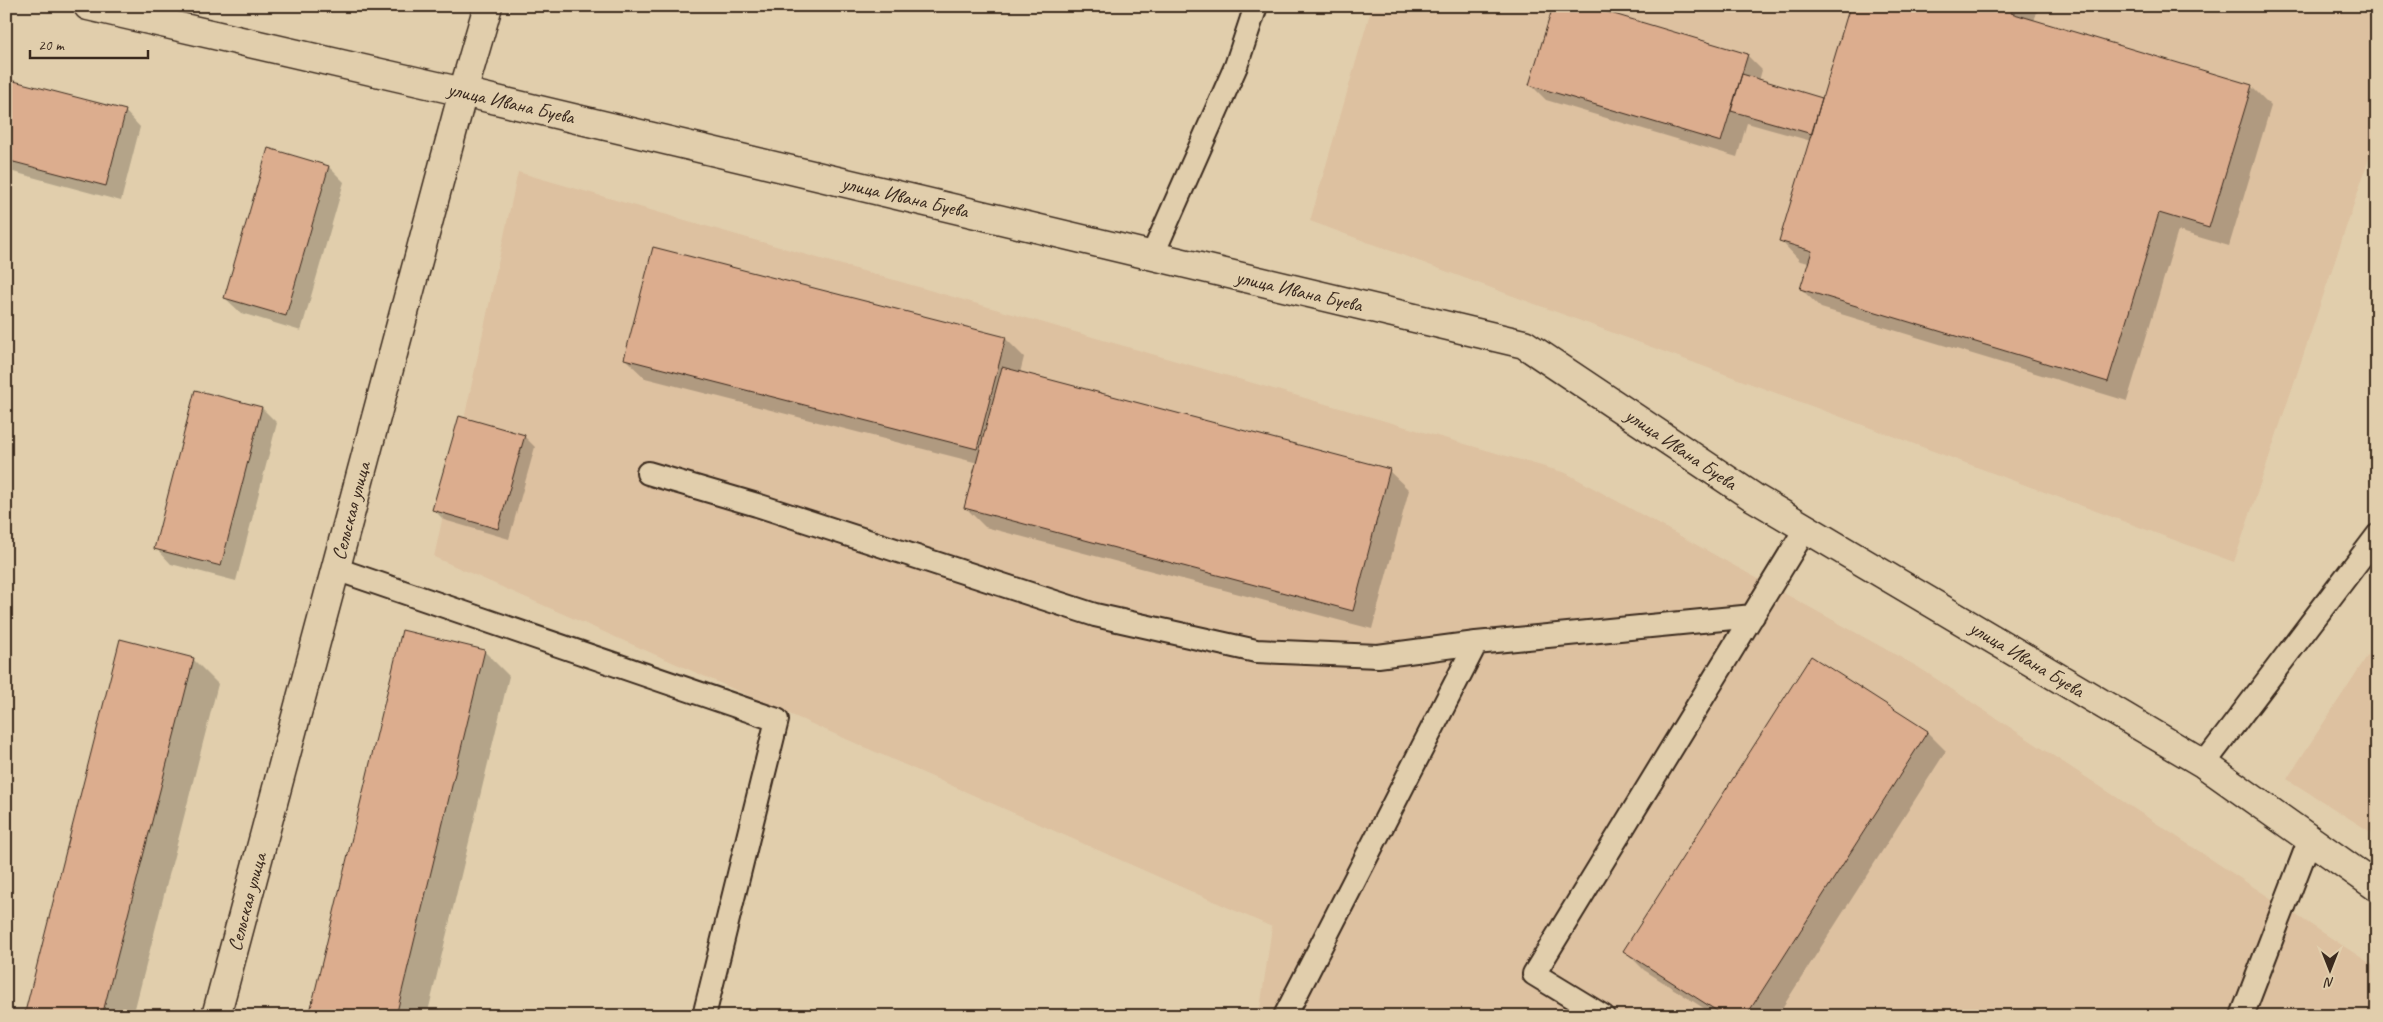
<svg xmlns="http://www.w3.org/2000/svg" width="2383" height="1022" font-family="Caveat,sans-serif">
<rect width="100%" height="100%" fill="#e1ceac"/>
<filter id="ink" filterUnits="userSpaceOnUse"><feTurbulence type="fractalNoise" baseFrequency=".02" numOctaves="2"/><feDisplacementMap in="SourceGraphic" scale="10" xChannelSelector="R" yChannelSelector="G"/><feConvolveMatrix kernelMatrix="1 2 1 2 8 2 1 2 1" color-interpolation-filters="sRGB"/></filter>
<g filter="url(#ink)">
<path fill="#ddc1a0" d="M 1372,6 L 2377,6 L 2377,135 L 2234,562 L 1310,221 Z
M 518,172 L 1566,473 L 1918,667 L 2377,968 L 2377,1016 L 1259,1016 L 1272,927 L 434,557 Z
M 2377,641 L 2377,836 L 2287,779 Z"/>
<path fill="#0003" d="M 1852,6 L 2039,6 L 2034,21 L 2251,86 L 2271,106 L 2229,246 L 2178,231 L 2127,401 L 1821,308 L 1801,289 L 1809,263 L 1800,261 L 1781,241 L 1811,141 L 1747,123 L 1737,157 L 1546,100 L 1531,85 L 1747,55 L 1762,70 L 1759,81 L 1823,100 Z
M 6,80 L 125,111 L 140,127 L 121,201 L 6,170 Z
M 329,167 L 344,182 L 301,331 L 241,313 L 225,298 Z
M 1005,338 L 1024,357 L 1020,373 L 1389,471 L 1409,490 L 1372,629 L 985,527 L 966,508 L 978,463 L 645,378 L 625,359 Z
M 262,408 L 277,423 L 236,581 L 171,564 L 156,548 Z
M 524,436 L 535,447 L 509,539 L 444,520 L 434,510 Z
M 484,651 L 509,676 L 427,1016 L 310,1016 Z
M 193,659 L 218,684 L 133,1016 L 25,1016 Z
M 1927,732 L 1946,751 L 1777,1016 L 1716,1016 L 1644,970 L 1625,951 Z"/>
<path fill="#dcad8e" stroke="#3b2a1e" d="M 1553,6 L 1587,6 L 1748,54 L 1721,142 L 1529,85 Z
M 1850,6 L 2014,6 L 2011,13 L 2252,85 L 2209,228 L 2159,213 L 2108,382 L 1800,289 L 1812,251 L 1779,241 Z
M 1742,74 L 1822,98 L 1812,134 L 1731,111 Z
M 6,79 L 126,110 L 106,186 L 6,160 Z
M 268,148 L 329,166 L 286,316 L 224,298 Z
M 653,247 L 1006,337 L 977,449 L 624,359 Z
M 1002,367 L 1390,469 L 1353,611 L 964,508 Z
M 195,390 L 262,407 L 221,566 L 154,549 Z
M 459,416 L 525,435 L 498,529 L 432,510 Z
M 402,630 L 485,650 L 396,1016 L 309,1016 Z
M 120,639 L 194,658 L 102,1016 L 24,1016 Z
M 1811,656 L 1928,731 L 1746,1016 L 1725,1016 L 1623,951 Z"/>
<g fill="none" stroke-linecap="round" stroke-linejoin="round">
<g stroke="#3b2a1e" stroke-width="26">
<path id="lane" d="M 1152,256 L 1236,66 L 1256,6
M 648,473 L 757,505 L 1095,615 L 1256,651 L 1378,656 L 1476,643 L 1753,616
M 336,569 L 777,720 L 704,1016
M 2204,764 L 2377,536
M 1285,1016 L 1476,643
M 1603,1016 L 1534,974 L 1806,528
M 2242,1016 L 2310,839"/>
</g>
<g stroke="#3b2a1e" stroke-width="31">
<path id="street" d="M 216,1016 L 463,92 L 488,6"/>
</g>
<g stroke="#3b2a1e" stroke-width="31">
<path id="secondary" d="M 88,6 L 463,92 L 1524,344 L 1753,497 L 2204,764 L 2377,887"/>
</g>
<use href="#lane" stroke="#e1ceac" stroke-width="22"/>
<use href="#street" stroke="#e1ceac" stroke-width="28"/>
<use href="#secondary" stroke="#e1ceac" stroke-width="28"/>
</g>
</g>
<g text-anchor="middle" dominant-baseline="central" stroke-width="4.5" stroke-linejoin="round" paint-order="stroke">
<g font-size="20" fill="#3b2a1e" stroke="#e1ceac">
<text transform="translate(511 103) rotate(13)">улица Ивана Буева</text>
<text transform="translate(905 197) rotate(13)">улица Ивана Буева</text>
<text transform="translate(1299 291) rotate(13)">улица Ивана Буева</text>
<text transform="translate(1681 449) rotate(34)">улица Ивана Буева</text>
<text transform="translate(351 511) rotate(-75)">Сельская улица</text>
<text transform="translate(2027 659) rotate(31)">улица Ивана Буева</text>
<text transform="translate(247 902) rotate(-75)">Сельская улица</text>
</g>
</g>
<rect width="2383" height="1022" fill="none" stroke="#e1ceac" stroke-width="25"/>
<rect x="12" y="12" width="2358" height="997" fill="none" stroke="#3b2a1e" stroke-width="2" filter="url(#ink)"/>
<g transform="translate(2330 970) rotate(180)" stroke="#e1ceac" stroke-width="4" paint-order="stroke">
<path d="M0-4L9 19L0 12L-9 19Z" fill="#3b2a1e"/>
<text y="-8" font-size="14" font-weight="bold" text-anchor="middle" fill="#3b2a1e">N</text>
</g>
<path d="M30 50v8h118v-8" fill="none" stroke="#3b2a1e" stroke-width="2.5"/>
<text x="38" y="50" font-size="15" fill="#3b2a1e" stroke="#e1ceac" stroke-width="4" paint-order="stroke">20 m</text>
</svg>
